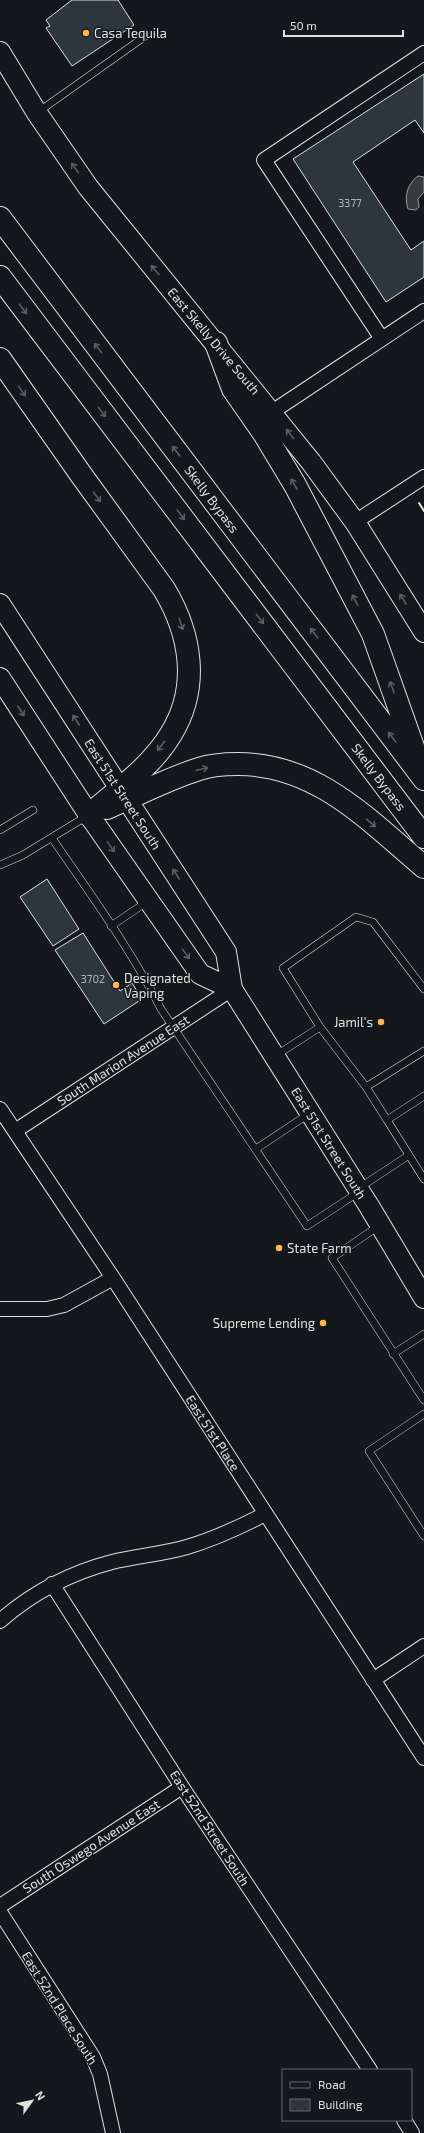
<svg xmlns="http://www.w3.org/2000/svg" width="424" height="2133" font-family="'Exo 2',sans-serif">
<rect width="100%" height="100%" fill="#14181c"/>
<path fill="#363b3e" stroke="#939e99" d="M 418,176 L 424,177 L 424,192 L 418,199 L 419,207 L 416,210 L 408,209 C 404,197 407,184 418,176 Z"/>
<path fill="#2c363c" stroke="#d8e6dc" d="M 72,0 L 118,0 L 134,25 L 72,66 L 46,28 L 50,26 L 46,20 Z
M 424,74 L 424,133 L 415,120 L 353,162 L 411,250 L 424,241 L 424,277 L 386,302 L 293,159 Z
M 47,879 L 79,929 L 53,946 L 20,897 Z
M 83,933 L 120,991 L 132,983 L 142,999 L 104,1024 L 55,950 Z"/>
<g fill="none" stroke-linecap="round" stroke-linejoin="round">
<g stroke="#d8e6dc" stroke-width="8">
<path id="lane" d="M 38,112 L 147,35
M 0,830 L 33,810
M 52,838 C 90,894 131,949 161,1009 L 307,1226 L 359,1192
M 0,865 L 23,855 L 87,816
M 111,926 L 148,901
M 424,989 L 373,922 L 356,917 L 283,968 L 320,1027 L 366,1087 L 424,1051
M 275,1056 L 320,1027
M 366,1087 L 387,1120
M 424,1096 L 387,1120 L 424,1179
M 256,1149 L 310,1113
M 359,1188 L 409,1155
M 380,1225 L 332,1258 L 424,1400
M 393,1354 L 424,1334
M 424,1414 L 369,1451 L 424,1536"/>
</g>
<g stroke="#d8e6dc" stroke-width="16">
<path id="street" d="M 382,339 L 264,160 L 424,53
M 272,412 L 424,311
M 355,522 L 424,477
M 0,1109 L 113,1278 L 424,1758
M 15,1131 L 232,989
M 0,1309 L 47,1309 L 64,1305 L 113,1278
M 52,1584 L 182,1787 L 370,2070
M 0,1621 C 33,1592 70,1573 112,1562 C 137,1556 163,1554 187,1547 C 214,1539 240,1527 265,1514
M 373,1680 L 424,1646
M 0,1906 L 182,1787
M 0,1912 L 93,2057 L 100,2074 L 113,2133
M 404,2120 L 412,2133"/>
</g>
<g stroke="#d8e6dc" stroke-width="22">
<path id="secondary" d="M 0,52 L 37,113 L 88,187 L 311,462 L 355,522 L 424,632
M 0,604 L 226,952 L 232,989 L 369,1206 L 424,1298
M 0,678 L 89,815 L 200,974 L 232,989"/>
</g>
<g stroke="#d8e6dc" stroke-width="24">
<path id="highway" d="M 0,218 L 424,779
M 0,277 L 424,837
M 216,343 L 233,389 L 265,435 L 295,485 L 373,634 L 418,761
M 0,359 L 82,476 L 164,589 C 191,634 200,687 171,734 C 152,766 117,791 89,815
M 107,808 C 137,795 167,779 199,769 C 211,765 225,764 238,764 C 317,764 368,820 424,867"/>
</g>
<use href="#lane" stroke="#14181c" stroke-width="7"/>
<use href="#street" stroke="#14181c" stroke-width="14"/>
<use href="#secondary" stroke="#14181c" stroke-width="20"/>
<use href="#highway" stroke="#14181c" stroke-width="22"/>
<path stroke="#d8e6dc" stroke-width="2" d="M 419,503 L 424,511"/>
</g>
<defs><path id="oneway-shaft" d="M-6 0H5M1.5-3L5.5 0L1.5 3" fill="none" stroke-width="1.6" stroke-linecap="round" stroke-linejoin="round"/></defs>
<g stroke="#59605f">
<use href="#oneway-shaft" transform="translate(75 168) rotate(-125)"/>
<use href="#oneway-shaft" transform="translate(155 270) rotate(-130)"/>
<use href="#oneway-shaft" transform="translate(23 309) rotate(53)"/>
<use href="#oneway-shaft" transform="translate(98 348) rotate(-127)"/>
<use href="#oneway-shaft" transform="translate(22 391) rotate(55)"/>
<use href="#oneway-shaft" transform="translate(102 412) rotate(53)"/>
<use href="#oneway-shaft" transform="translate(290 434) rotate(-128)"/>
<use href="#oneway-shaft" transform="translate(176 451) rotate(-127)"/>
<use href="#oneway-shaft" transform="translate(294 484) rotate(-120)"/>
<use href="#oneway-shaft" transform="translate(97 497) rotate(54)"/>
<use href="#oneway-shaft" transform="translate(181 515) rotate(53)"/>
<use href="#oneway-shaft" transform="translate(403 599) rotate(-122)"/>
<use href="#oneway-shaft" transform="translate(355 600) rotate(-118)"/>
<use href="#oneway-shaft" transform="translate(260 619) rotate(53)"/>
<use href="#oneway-shaft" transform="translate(181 624) rotate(72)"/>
<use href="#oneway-shaft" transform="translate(314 633) rotate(-127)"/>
<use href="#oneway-shaft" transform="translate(392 687) rotate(-110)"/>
<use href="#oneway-shaft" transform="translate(21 711) rotate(57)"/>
<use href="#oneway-shaft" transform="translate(76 720) rotate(-123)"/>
<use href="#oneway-shaft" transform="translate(392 737) rotate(-127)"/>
<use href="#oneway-shaft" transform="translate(161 746) rotate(129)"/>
<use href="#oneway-shaft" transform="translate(202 769) rotate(-14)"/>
<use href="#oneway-shaft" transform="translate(371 823) rotate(40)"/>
<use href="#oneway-shaft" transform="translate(111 847) rotate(55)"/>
<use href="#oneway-shaft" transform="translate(176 874) rotate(-123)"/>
<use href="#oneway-shaft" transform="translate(186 954) rotate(55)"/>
</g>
<g fill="#ffb74d" stroke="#14181c" stroke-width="1.5">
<circle cx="86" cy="33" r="4"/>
<circle cx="116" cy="985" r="4"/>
<circle cx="381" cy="1022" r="4"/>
<circle cx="279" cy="1248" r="4"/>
<circle cx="323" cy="1323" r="4"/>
</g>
<g text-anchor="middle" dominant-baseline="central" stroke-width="3" stroke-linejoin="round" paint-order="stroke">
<g font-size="11" fill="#adbab4">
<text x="350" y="202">3377</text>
<text x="93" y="978">3702</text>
</g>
<g font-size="13" fill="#d8e6dc" stroke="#14181c" text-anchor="start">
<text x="94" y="33">Casa Tequila</text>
<text x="124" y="978">Designated<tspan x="124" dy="15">Vaping</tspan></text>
<text x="373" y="1022" text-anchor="end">Jamil's</text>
<text x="287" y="1248">State Farm</text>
<text x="315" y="1323" text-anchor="end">Supreme Lending</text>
</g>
<g font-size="13" fill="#d8e6dc" stroke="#14181c">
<text transform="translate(214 341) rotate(50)">East Skelly Drive South</text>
<text transform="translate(212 499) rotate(53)">Skelly Bypass</text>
<text transform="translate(379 777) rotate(53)">Skelly Bypass</text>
<text transform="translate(123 794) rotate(57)">East 51st Street South</text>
<text transform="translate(123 1060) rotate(-33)">South Marion Avenue East</text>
<text transform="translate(329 1143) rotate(58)">East 51st Street South</text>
<text transform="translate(213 1433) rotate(57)">East 51st Place</text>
<text transform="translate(210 1828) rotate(57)">East 52nd Street South</text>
<text transform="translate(91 1846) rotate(-33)">South Oswego Avenue East</text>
<text transform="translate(60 2008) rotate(58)">East 52nd Place South</text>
</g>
</g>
<rect x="282" y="2069" width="130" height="52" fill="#14181c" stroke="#626a69"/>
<rect x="290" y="2082" width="20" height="6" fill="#14181c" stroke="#626a69"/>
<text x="318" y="2089" font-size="12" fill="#d8e6dc">Road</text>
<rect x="290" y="2099" width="20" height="12" fill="#2c363c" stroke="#626a69"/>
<text x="318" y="2109" font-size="12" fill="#d8e6dc">Building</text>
<g transform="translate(32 2101) rotate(57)" stroke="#14181c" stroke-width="3" paint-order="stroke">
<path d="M0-3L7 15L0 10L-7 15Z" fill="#d8e6dc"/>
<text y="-6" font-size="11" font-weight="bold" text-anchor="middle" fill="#d8e6dc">N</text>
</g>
<path d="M284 30v6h119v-6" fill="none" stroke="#d8e6dc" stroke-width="2"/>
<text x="290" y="30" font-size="12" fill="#d8e6dc" stroke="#14181c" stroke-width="3" paint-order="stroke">50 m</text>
</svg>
